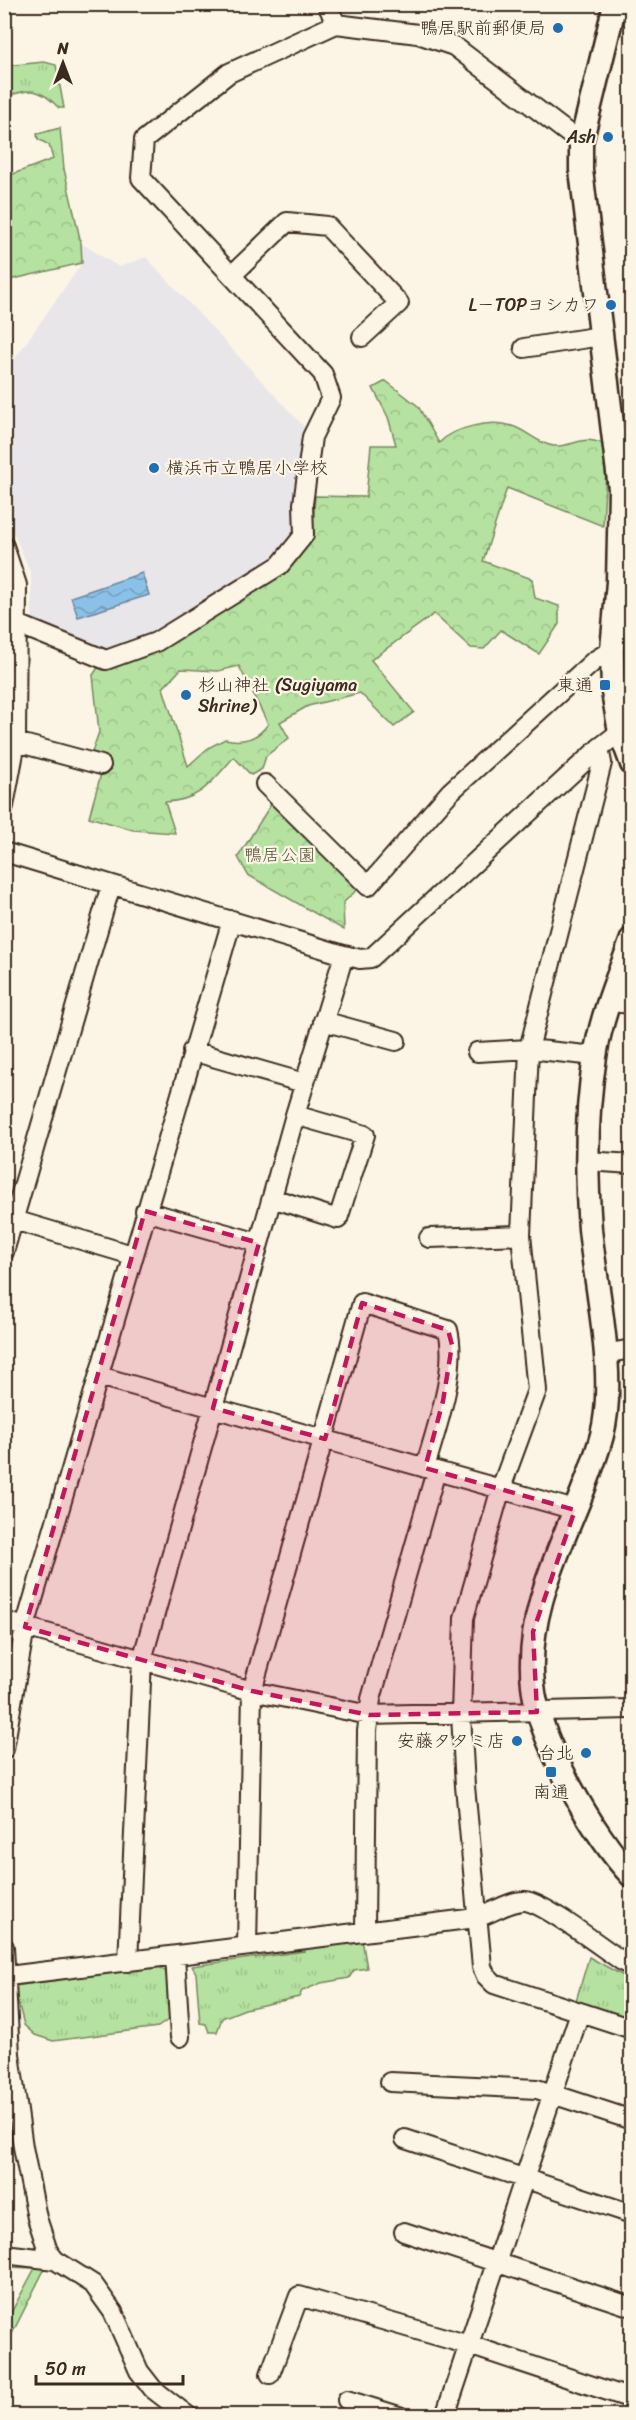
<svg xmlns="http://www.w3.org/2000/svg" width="636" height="2420" font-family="Sriracha,'Klee One',sans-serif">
<defs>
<pattern id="grass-tufts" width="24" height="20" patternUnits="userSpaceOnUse" patternTransform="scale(1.5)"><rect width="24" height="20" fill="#b5e2a0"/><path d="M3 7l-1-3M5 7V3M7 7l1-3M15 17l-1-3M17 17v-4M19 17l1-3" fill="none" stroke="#9dc289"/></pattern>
<pattern id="forest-crowns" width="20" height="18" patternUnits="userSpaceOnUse" patternTransform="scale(1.5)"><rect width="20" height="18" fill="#b5e2a0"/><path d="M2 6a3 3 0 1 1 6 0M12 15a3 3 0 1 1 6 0" fill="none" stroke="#9dc289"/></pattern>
<pattern id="water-waves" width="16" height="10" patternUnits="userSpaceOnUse" patternTransform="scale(1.5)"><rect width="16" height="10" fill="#8bc1e9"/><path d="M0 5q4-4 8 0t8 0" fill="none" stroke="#739dbc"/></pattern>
</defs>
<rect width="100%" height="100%" fill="#fcf5e5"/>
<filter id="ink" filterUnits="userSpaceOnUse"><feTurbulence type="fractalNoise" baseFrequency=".0167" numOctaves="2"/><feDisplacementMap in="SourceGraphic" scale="12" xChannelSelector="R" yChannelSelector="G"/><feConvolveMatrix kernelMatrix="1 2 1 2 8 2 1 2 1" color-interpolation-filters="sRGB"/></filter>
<g filter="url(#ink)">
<path fill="#e8e6e9" d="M 81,243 L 119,267 L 146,257 L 309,432 L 299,536 L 276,560 L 159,628 L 108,653 L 32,620 L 31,574 L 5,513 L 4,374 L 82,263 Z"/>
<path fill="url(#grass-tufts)" stroke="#78865f" stroke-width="1.5" d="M 44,62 L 56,65 L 64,108 L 59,108 C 39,87 31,88 5,97 L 5,66 Z
M 362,1939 L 367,1968 L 354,1970 L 349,1978 L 321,1983 L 302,1991 L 299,1997 L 245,2009 L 222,2018 L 217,2032 L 209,2032 L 206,2024 L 200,2023 L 196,1973 L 192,1966 L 305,1951 L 306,1946 Z
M 589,1957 L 627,1978 L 631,1970 L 631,2022 L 575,2004 Z
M 158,1966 L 168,1973 L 171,2018 L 158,2027 L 53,2041 L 35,2035 L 24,2025 L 14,1986 Z
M 5,2259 L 37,2264 L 45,2268 L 5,2348 L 5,2324 L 35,2268 L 5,2267 Z"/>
<path fill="url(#forest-crowns)" stroke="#78865f" stroke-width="1.5" fill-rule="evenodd" d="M 60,128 L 64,169 L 81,243 L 82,263 L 5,281 L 5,177 L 53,159 L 49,145 L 38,139 L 37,134 Z
M 386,381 L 418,406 L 439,443 C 454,427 491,419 512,426 C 526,430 540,445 554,446 C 574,447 582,434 603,444 L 606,469 L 603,526 L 507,488 L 483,561 L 532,579 L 535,598 L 559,606 L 559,624 L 539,654 L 501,630 L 484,649 L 471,648 L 434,614 L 371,660 L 414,712 L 394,727 L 360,693 L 308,706 L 280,722 L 289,738 L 266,756 L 262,769 L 251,775 L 234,757 C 212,781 201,801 165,802 L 175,833 L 133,830 L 89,817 L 106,756 L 92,752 L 99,732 L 93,675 L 99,666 L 158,645 L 312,535 L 315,496 L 366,497 L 371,445 L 396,445 L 388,417 L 373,388 ZM 239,666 L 268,724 C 258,739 242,743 225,739 L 208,748 L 188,766 L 163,688 L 181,669 L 218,671 Z
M 273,801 L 361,886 L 343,903 L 344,930 L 248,875 L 238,857 Z"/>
<path fill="url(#water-waves)" stroke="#6b8598" stroke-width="1.5" d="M 142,573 L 149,595 L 78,617 L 71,597 Z"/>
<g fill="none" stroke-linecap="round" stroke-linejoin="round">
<g stroke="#3b2a1e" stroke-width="22">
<path id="minor" d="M 327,4 L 336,24
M 232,275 L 287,222 L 327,226 L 399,303 L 362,337
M 524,348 L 601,336
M 4,546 L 17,585 L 16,742 L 4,806
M 15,623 L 106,660 L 156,642 L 280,565 L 304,535 L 303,504 L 312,437 L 331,398 L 323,374 L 141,178 L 144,140 L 229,73 L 336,24 L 418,34 L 454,46 L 581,143
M 16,742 L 101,765
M 599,748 L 602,763 L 529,1049 L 521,1235 L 537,1390 L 501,1488 L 464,1618 L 461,1715 L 465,1786 L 482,1967 L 486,1976 L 494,1984 L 632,2029
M 265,784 L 368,886 L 450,792 L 594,661 L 612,650
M 4,852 L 344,955 L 360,959 L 371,958 L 599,748 L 620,732
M 344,955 L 295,1115 L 213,1408 L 575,1510
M 610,1002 L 632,1004
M 323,1021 L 396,1041
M 192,1051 L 304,1083
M 477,1052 L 529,1049 L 595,1056
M 587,1161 L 632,1164
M 272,1198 L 338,1219 L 365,1135 L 295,1115
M 145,1211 L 259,1243
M 4,1217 L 132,1255
M 429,1238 L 521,1235
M 4,1252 L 111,885
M 604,1354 L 632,1349
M 99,1376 L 213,1408 L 142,1660 L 128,1962
M 4,1621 L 252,1691 L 369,1715 L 631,1709
M 4,1749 L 25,1627 L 232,920
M 365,1931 L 367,1731 L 371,1699 L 436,1471
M 247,1946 L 252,1691 L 362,1303 L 448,1330 C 458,1370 436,1428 425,1468
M 4,1947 L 10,2054 L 23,2147 L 37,2218 L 48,2251 L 55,2260
M 175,1956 L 180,2037
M 8,1976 L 476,1918 C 491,1914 510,1900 525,1901 C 545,1903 605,1950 625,1963 L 632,1954
M 390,2082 L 537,2089 L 632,2120
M 405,2139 L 632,2214
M 404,2232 L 632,2307
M 4,2254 L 55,2260 L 93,2284 L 113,2312 L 139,2371 L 153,2389 L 188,2416
M 270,2374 L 299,2296 L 469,2345 L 632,2399
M 347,2400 L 399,2416
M 445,2416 L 580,2012"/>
</g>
<g stroke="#3b2a1e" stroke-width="27">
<path id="tertiary" d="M 615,4 L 581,143 L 581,170 L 620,489 L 618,582 L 612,650 L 613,692 L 620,732 L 632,764
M 632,939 C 618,977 601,1016 595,1057 C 586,1111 586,1174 590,1229 C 596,1290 617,1377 602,1435 C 580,1518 523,1597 533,1685 C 538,1739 594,1837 632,1876"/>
</g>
<use href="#minor" stroke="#fcf5e5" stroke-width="18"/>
<use href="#tertiary" stroke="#fcf5e5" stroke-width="22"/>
</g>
</g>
<path fill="#c2185b" fill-opacity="0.2" stroke="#c2185b" stroke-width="4.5" stroke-dasharray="12 8" stroke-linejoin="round" d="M 145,1211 L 259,1243 L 213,1408 L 325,1439 L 362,1303 L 448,1330 L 452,1345 L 443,1401 L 425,1468 L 575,1510 L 533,1632 L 537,1712 L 369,1715 L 252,1691 L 25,1627 Z"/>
<g fill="#1f6fb2" stroke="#fcf5e5" stroke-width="2">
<circle cx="558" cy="28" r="6"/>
<circle cx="608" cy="137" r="6"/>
<circle cx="611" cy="305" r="6"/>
<circle cx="154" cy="468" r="6"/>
<rect x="599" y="679" width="12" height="12" rx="3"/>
<circle cx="186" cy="695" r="6"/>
<circle cx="517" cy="1741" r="6"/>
<circle cx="586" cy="1753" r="6"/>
<rect x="545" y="1766" width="12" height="12" rx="3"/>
</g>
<g text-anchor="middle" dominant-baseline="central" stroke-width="4.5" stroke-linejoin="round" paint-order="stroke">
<g font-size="18" fill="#3b2a1e" stroke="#fcf5e5" text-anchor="end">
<text x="546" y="28">鴨居駅前郵便局</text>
<text x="596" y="137">Ash</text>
<text x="599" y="305">L－TOPヨシカワ</text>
<text x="166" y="468" text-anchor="start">横浜市立鴨居小学校</text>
<text x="198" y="685" text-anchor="start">杉山神社 (Sugiyama<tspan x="198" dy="21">Shrine)</tspan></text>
<text x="593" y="685">東通</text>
<text x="505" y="1741">安藤タタミ店</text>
<text x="574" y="1753">台北</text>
<text x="551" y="1792" text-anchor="middle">南通</text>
</g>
<g font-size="18" fill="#5a583e" stroke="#fcf5e5">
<text x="280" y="855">鴨居公園</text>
</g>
</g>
<rect width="636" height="2420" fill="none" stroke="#fcf5e5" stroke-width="24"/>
<rect x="12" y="12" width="612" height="2396" fill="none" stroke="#3b2a1e" stroke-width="2" filter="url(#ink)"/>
<g transform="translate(63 63)" stroke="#fcf5e5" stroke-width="4.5" paint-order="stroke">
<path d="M0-4.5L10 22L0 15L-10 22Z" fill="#3b2a1e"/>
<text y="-9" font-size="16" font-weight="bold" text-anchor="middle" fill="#3b2a1e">N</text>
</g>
<path d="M36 2375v9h147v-9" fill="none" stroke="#3b2a1e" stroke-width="3"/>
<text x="45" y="2375" font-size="18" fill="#3b2a1e" stroke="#fcf5e5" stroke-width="4.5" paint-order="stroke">50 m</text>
</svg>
